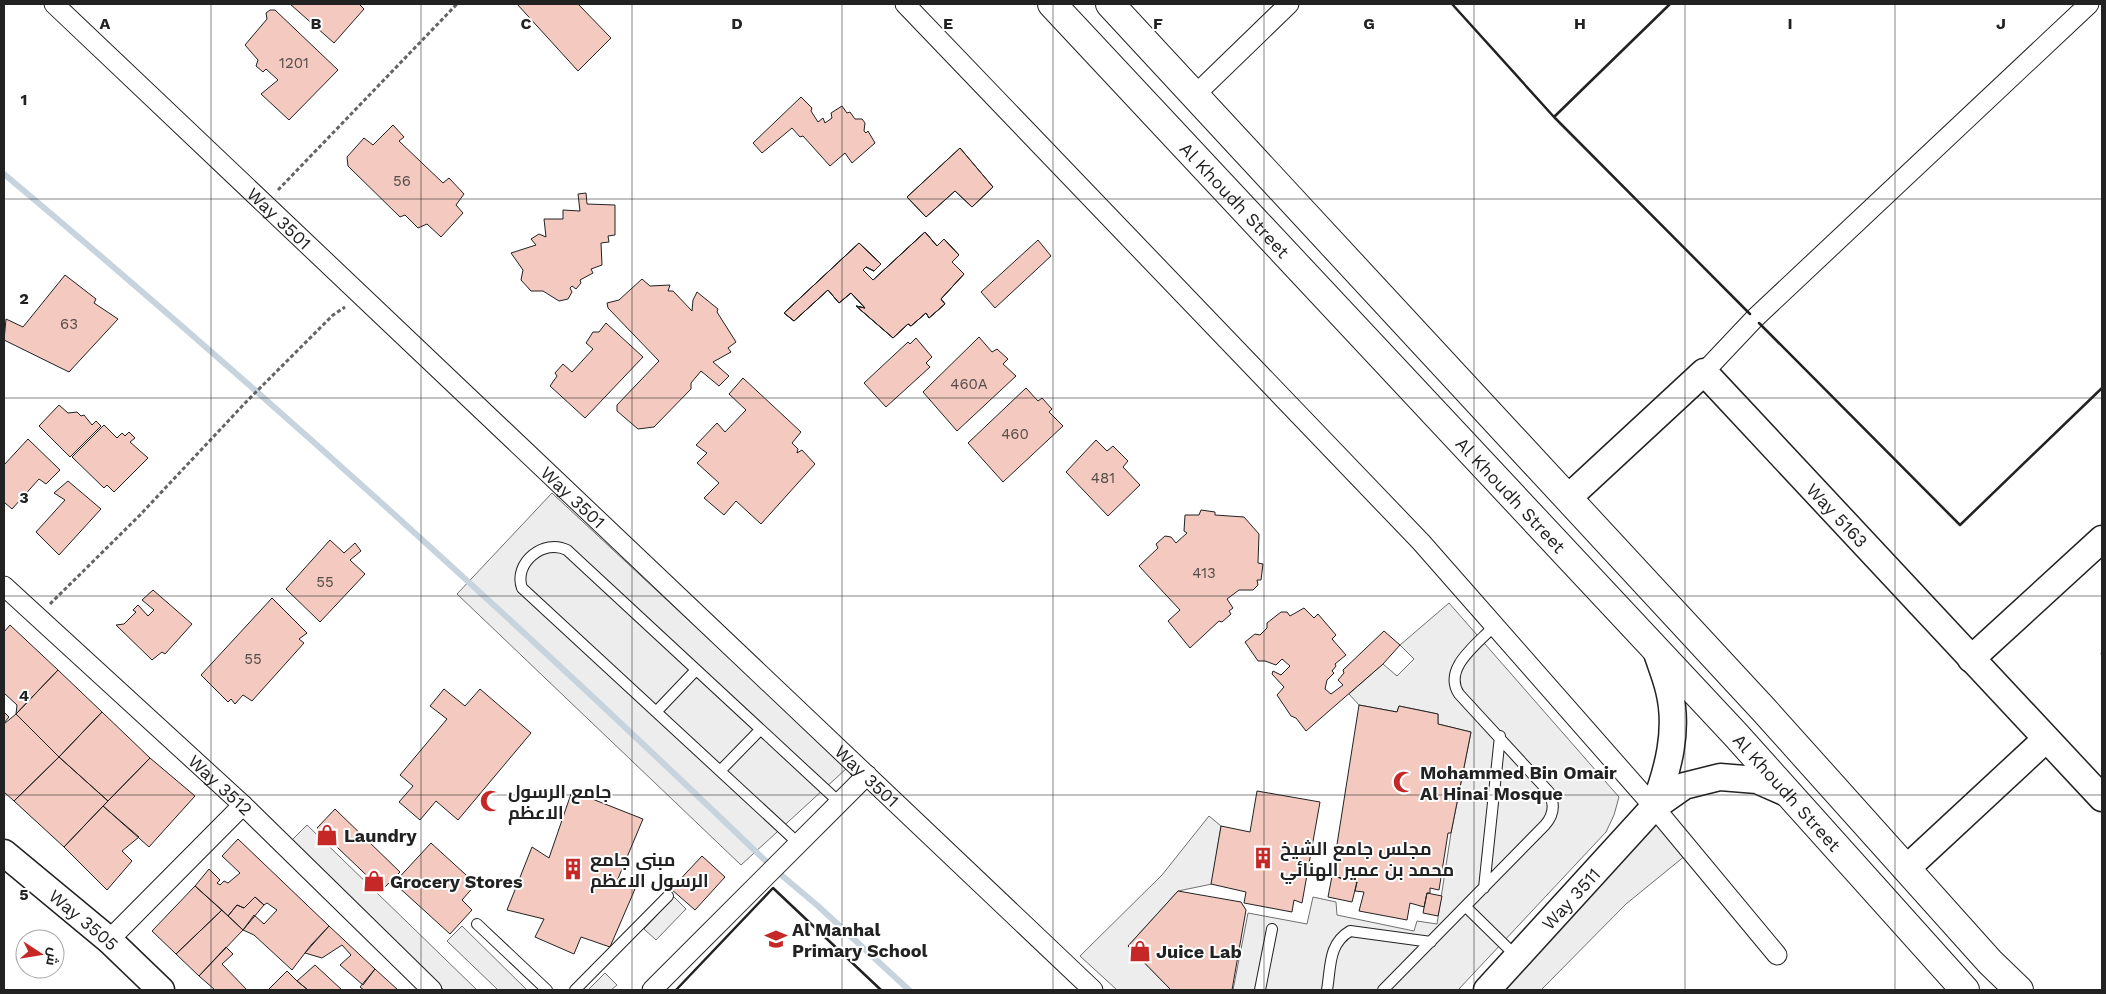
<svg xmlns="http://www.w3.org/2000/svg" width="2106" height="994" font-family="'Work Sans',Cairo,sans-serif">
<rect width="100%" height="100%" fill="#fff"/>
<path fill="#ededed" stroke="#6f6f6f" d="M 552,493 L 847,768 L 741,865 L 457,594 Z
M 1449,603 L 1619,797 L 1614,815 L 1606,832 L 1458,990 L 1233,990 L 1248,913 L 1307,924 L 1313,897 L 1336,902 L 1337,915 L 1414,931 L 1417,921 L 1437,924 L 1451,833 L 1471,732 L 1438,724 L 1438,714 L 1399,706 L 1397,712 L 1359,705 L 1349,694 L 1383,664 L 1397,676 L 1414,659 L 1400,645 Z
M 1654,807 L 1691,851 L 1626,904 L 1541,990 L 1486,990 Z
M 1209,816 L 1221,826 L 1212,884 L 1178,891 L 1128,946 L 1171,990 L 1117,990 L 1080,956 L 1162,875 Z
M 307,825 L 477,990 L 444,990 L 291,841 Z
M 674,897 L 686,909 L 656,940 L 644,929 Z
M 462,926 L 527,990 L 498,990 L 447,941 Z
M 605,973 L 617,985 L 611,990 L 588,990 Z"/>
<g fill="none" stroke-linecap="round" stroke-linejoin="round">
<path stroke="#c7d3dd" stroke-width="6" d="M 4,174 C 268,396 525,629 773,868 L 818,906 L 909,990"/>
</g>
<path fill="#f3c9c0" stroke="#222" d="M 290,4 L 359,4 L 364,9 L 334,43 Z
M 517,4 L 578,4 L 611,38 L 578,71 Z
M 270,10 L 275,10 L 338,70 L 289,120 L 261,94 L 278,80 L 266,69 L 263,72 L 256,66 L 258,60 L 245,45 L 267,19 L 266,13 Z
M 801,97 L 812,108 L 811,111 L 818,122 L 823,118 L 825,123 L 832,118 L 831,113 L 842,106 L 847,113 L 850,112 L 855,119 L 862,119 L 865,123 L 864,131 L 866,133 L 868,131 L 875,143 L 852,163 L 845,153 L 830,166 L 803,136 L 800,137 L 792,128 L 762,153 L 753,143 Z
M 393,125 L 404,137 L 399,141 L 443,183 L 449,178 L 464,194 L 456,205 L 463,213 L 441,237 L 427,224 L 418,228 L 405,215 L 400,217 L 348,166 L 347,157 L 364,138 L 373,145 Z
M 960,148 L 993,187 L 972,207 L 955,191 L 926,217 L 907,197 Z
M 960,148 L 993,187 L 972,207 L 955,191 L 926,217 L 907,197 Z
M 586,193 L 587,204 L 615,205 L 615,235 L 608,236 L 609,242 L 601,243 L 602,265 L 591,269 L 593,273 L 580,280 L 581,283 L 576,289 L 572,286 L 570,288 L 572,292 L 568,299 L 559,301 L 543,291 L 531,291 L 521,280 L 523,270 L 511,253 L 536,245 L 531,239 L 539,234 L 546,237 L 544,219 L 563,219 L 563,210 L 580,211 L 578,194 Z
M 925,232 L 937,246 L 944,239 L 959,255 L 952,262 L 964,274 L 941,299 L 945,304 L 929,318 L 926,313 L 911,326 L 908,324 L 893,338 L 856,306 L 865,308 L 851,293 L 839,303 L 828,290 L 794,321 L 784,313 L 859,243 L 881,264 L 874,271 L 866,267 L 863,270 L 873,280 Z
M 925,232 L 937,246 L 944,239 L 959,255 L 952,262 L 964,274 L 941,299 L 945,304 L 929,318 L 926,313 L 911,326 L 908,324 L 893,338 L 856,306 L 865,308 L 851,293 L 839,303 L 828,290 L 794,321 L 784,313 L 859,243 L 881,264 L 874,271 L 866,267 L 863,270 L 873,280 Z
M 925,232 L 937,246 L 944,239 L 959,255 L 952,262 L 964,274 L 941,299 L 945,304 L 929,318 L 926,313 L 911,326 L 908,324 L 893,338 L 856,306 L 865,308 L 851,293 L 839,303 L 828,290 L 794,321 L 784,313 L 859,243 L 881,264 L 874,271 L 866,267 L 863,270 L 873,280 Z
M 1038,240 L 1051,256 L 995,308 L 981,292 Z
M 65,275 L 96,299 L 94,303 L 118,319 L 69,372 L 4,340 L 6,319 L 23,327 Z
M 642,279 L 650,286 L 670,285 L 668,291 L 673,291 L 692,311 L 693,300 L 697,292 L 718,309 L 717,312 L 736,342 L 728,348 L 731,352 L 713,362 L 729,376 L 719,386 L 701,371 L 691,383 L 691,389 L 654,427 L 638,429 L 617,411 L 617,405 L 659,361 L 608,308 L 607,303 L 619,300 Z
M 606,323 L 643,357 L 585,418 L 550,386 L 557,376 L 555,373 L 563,364 L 572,372 L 593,349 L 586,343 L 593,332 L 599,332 Z
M 979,337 L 992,352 L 997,349 L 1008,359 L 1003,364 L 1016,376 L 957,431 L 923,392 Z
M 916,338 L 932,357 L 926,363 L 930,367 L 886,407 L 864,383 L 908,342 L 910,344 Z
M 743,378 L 801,432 L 792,443 L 798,449 L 797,453 L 802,450 L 815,464 L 761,524 L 736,501 L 724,515 L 704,498 L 719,483 L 697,463 L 707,453 L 696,445 L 717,423 L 725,432 L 746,410 L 729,394 Z
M 1026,388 L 1038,401 L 1042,398 L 1052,409 L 1049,412 L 1063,426 L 1003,482 L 968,443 Z
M 59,405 L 68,413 L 77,412 L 81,416 L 84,415 L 92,425 L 96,421 L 101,426 L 70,457 L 39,426 Z
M 104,425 L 117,438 L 122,433 L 125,436 L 129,432 L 135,438 L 130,442 L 148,458 L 114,492 L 107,485 L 104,488 L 72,457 Z
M 28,439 L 60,470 L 46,484 L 39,479 L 12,509 L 4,502 L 4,465 Z
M 1096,440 L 1107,451 L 1113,446 L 1128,461 L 1123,467 L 1140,485 L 1108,516 L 1066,472 Z
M 68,481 L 101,509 L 59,555 L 36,532 L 65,500 L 54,493 Z
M 1201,510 L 1215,512 L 1215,515 L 1244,517 L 1259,534 L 1258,563 L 1263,564 L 1261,580 L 1257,580 L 1258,585 L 1253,590 L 1239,590 L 1227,599 L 1233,608 L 1229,611 L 1231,614 L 1222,622 L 1219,621 L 1190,648 L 1168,621 L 1180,610 L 1139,566 L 1158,548 L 1156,544 L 1165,536 L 1171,537 L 1176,543 L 1187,533 L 1184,531 L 1185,515 L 1199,515 Z
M 330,540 L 344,553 L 355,543 L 361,551 L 350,560 L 365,574 L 320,622 L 286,589 Z
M 153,590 L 192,624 L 165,654 L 162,652 L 152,660 L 116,625 L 124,624 L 136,612 L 133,610 L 138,605 L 148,616 L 154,610 L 142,600 Z
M 272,598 L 307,633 L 299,639 L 304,643 L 252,701 L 243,695 L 235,704 L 231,699 L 228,702 L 201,675 Z
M 1304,608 L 1314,618 L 1318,614 L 1336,635 L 1332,639 L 1346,655 L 1335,664 L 1336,666 L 1332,671 L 1334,673 L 1327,680 L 1325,689 L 1331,694 L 1343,685 L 1338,680 L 1344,673 L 1343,670 L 1384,631 L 1400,645 L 1383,664 L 1306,731 L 1296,718 L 1291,716 L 1277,695 L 1284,687 L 1272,674 L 1273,671 L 1281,675 L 1290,666 L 1282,659 L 1276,665 L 1265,661 L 1258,661 L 1245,642 L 1255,634 L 1260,635 L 1267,628 L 1267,623 L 1281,612 L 1287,612 L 1290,616 Z
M 10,625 L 58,670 L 16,714 L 17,705 L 4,693 L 4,632 Z
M 58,670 L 102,712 L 59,757 L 16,714 Z
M 444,689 L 465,706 L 480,689 L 531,733 L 458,820 L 436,801 L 420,820 L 399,802 L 413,786 L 400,775 L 447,719 L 430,706 Z
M 1359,705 L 1397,712 L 1399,706 L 1438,714 L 1438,724 L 1471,732 L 1451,833 L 1448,833 L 1439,890 L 1430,888 L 1430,893 L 1427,893 L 1424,907 L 1410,903 L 1407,920 L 1359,911 L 1364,892 L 1355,891 L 1357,882 L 1332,876 Z
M 4,712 L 9,717 L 4,723 Z
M 102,712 L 150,758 L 108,801 L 59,757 Z
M 16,714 L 59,757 L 14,801 L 4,792 L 4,724 Z
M 59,757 L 108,801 L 64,847 L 14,801 Z
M 150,758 L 195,796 L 149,847 L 103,806 Z
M 572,791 L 643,819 L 617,881 L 635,889 L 610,947 L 581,937 L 574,954 L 535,937 L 544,919 L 507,910 L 532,847 L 549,858 Z
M 1257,791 L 1320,802 L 1302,903 L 1294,900 L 1292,912 L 1244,903 L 1246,892 L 1211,884 L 1221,826 L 1250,832 Z
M 103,806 L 139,837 L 122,851 L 132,861 L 107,890 L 64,847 Z
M 335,809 L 400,872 L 382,890 L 317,828 Z
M 238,839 L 329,926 L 311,945 L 292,970 L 254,935 L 243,930 L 254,915 L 264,924 L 277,910 L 267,903 L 264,905 L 255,897 L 244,908 L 237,905 L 228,916 L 195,886 L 209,869 L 220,880 L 217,883 L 220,885 L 224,881 L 228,883 L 240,873 L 222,856 Z
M 431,843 L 476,884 L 462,900 L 472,910 L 450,934 L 394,883 Z
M 702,856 L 725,877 L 695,910 L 671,889 Z
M 1332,876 L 1357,882 L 1352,902 L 1328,897 Z
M 195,886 L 222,910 L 176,954 L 152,931 Z
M 1178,891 L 1241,902 L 1246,910 L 1232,990 L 1171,990 L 1128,946 Z
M 1427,893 L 1442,896 L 1438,916 L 1423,913 Z
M 255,897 L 264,905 L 243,930 L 228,916 L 237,905 L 244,908 Z
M 222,910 L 243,930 L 199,976 L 176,954 Z
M 329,926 L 375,969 L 363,985 L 340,965 L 351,955 L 342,945 L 322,958 L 305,953 Z
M 226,947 L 233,954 L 222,964 L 247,990 L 215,990 L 199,976 Z
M 315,965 L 342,990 L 308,990 L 297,981 Z
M 375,969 L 398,990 L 364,990 L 360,987 Z
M 287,971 L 297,981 L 308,990 L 268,990 Z"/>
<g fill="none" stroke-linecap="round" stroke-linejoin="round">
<g stroke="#222" stroke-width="12">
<path id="lane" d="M 656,712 L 696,670
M 720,771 L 760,730
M 798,843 L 522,588 C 513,563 544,538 567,550 L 839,802
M 1484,888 L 1500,736
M 1466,907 L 1517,957
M 477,924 L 547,990
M 575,990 L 668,896
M 1260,990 L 1272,929
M 1327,990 C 1331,967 1328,944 1350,931 L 1431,942
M 1383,990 L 1545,825 C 1554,815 1555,804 1549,792 L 1459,694 C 1442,668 1478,644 1494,626"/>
</g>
<g stroke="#222" stroke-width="21">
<g id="street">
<path id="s1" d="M 54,4 L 1093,990"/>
<path d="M 905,4 L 1421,542 L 1654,807 L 1777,955"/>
<path d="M 1195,95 L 1289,4"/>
<path d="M 1704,372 L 1755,318 L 2089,4"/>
<path id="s2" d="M 4,586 L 243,805 L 432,990"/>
<path d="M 109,940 L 243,805"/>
<path d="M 652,990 L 867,775"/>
</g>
</g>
<g stroke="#222" stroke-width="29">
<g id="secondary">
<path id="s3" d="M 1568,498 L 1704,372 L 2102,798"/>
<path d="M 1971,659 L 2102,539"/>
<path d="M 1654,807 C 1668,770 1679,730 1669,690 C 1666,677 1661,665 1657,653"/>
<path id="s4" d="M 4,853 L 109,940 L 161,990"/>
<path d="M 1906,869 L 2046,739"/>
<path id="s5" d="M 1487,990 L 1654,807 L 1684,786 L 1720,777 L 1757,780 L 1789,794"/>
</g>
</g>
<g stroke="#222" stroke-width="30">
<g id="primary">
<path id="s6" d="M 1052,4 L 1736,735 L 1965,990"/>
<path d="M 1110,4 L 1764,710 L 1990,962 L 2019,990"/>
</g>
</g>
<path stroke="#646464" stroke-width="3" stroke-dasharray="4 2.5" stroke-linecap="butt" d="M 278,190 L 457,4
M 50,604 L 140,515 L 246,402 L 333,315 L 345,307"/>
<use href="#lane" stroke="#fff" stroke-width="10"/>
<use href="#street" stroke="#fff" stroke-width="19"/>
<use href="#secondary" stroke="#fff" stroke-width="26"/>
<use href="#primary" stroke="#fff" stroke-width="28"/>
<path stroke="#222" stroke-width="2.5" d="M 1452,4 L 1554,117 L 1556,115
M 1670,4 L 1554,117 L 1750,314
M 1759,323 L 1960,525 L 2102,388
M 2102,653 L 2102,654
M 676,990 L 773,888 L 881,990"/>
</g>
<path fill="none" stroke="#222" stroke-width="1" stroke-opacity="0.55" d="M 211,4 L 211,990M 421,4 L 421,990M 632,4 L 632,990M 842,4 L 842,990M 1053,4 L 1053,990M 1264,4 L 1264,990M 1474,4 L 1474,990M 1685,4 L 1685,990M 1895,4 L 1895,990M 4,199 L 2102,199M 4,398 L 2102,398M 4,596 L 2102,596M 4,795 L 2102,795"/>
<defs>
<g id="mosque-bare" transform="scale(1.725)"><path d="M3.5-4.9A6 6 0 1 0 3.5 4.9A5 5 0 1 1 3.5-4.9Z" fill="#c62828" stroke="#fff" stroke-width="2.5" paint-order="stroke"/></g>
<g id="shop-bare" transform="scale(1.725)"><path d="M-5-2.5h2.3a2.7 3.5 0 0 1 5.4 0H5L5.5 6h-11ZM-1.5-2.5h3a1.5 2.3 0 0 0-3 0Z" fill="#c62828" stroke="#fff" stroke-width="2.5" paint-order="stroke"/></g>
<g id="building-bare" transform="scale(1.725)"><path d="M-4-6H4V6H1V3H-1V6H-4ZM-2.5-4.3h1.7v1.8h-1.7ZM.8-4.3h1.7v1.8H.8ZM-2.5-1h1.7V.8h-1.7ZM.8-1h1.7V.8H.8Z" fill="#c62828" stroke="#fff" stroke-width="2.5" paint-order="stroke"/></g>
<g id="school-bare" transform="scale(1.725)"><path d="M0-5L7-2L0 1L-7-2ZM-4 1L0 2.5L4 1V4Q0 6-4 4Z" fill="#c62828" stroke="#fff" stroke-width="2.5" paint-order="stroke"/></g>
</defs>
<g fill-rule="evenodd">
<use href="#mosque-bare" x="1404" y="782"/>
<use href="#mosque-bare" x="491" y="801"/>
<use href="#shop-bare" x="327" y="835"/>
<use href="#building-bare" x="1263" y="858"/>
<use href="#building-bare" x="573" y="869"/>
<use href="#shop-bare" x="374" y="881"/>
<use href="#school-bare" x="776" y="939"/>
<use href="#shop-bare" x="1140" y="951"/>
</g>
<g text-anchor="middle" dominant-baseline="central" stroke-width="4" stroke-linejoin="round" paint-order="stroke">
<g font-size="15" fill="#564c4a">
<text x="294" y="63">1201</text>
<text x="402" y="181">56</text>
<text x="69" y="324">63</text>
<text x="969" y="384">460A</text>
<text x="1015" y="434">460</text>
<text x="1103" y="478">481</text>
<text x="1204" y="573">413</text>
<text x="325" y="582">55</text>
<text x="253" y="659">55</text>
</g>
<g font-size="18" fill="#222" stroke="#fff">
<text stroke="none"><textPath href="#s6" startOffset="268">Al Khoudh Street</textPath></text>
<text stroke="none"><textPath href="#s1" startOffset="311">Way 3501</textPath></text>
<text stroke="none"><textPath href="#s6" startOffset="672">Al Khoudh Street</textPath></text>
<text stroke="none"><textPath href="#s1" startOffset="716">Way 3501</textPath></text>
<text stroke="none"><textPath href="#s3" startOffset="381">Way 5163</textPath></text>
<text stroke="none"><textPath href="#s1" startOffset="1121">Way 3501</textPath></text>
<text stroke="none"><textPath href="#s2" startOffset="294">Way 3512</textPath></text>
<text stroke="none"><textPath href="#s6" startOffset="1078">Al Khoudh Street</textPath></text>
<text stroke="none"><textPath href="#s5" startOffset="124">Way 3511</textPath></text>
<text stroke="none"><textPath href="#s4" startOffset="104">Way 3505</textPath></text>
</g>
<g font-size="18" font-weight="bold" fill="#222" stroke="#fff" text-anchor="start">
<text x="1420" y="772">Mohammed Bin Omair<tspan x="1420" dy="21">Al Hinai Mosque</tspan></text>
<text x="508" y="791">جامع الرسول<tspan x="508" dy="21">الاعظم</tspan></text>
<text x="344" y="835">Laundry</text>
<text x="1280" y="848">مجلس جامع الشيخ<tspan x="1280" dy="21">محمد بن عمير الهنائي</tspan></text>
<text x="590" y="859">مبنى جامع<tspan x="590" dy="21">الرسول الاعظم</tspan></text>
<text x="390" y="881">Grocery Stores</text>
<text x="792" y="929">Al Manhal<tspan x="792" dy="21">Primary School</tspan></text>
<text x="1156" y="951">Juice Lab</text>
</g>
</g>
<g font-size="16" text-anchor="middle" font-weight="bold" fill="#222" stroke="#fff" stroke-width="4" stroke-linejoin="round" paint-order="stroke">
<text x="105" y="29">A</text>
<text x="316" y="29">B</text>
<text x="526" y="29">C</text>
<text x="737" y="29">D</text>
<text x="948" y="29">E</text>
<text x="1158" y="29">F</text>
<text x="1369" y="29">G</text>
<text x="1580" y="29">H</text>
<text x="1790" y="29">I</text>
<text x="2001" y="29">J</text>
<text x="24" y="105">1</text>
<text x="24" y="304">2</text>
<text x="24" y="503">3</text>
<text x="24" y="701">4</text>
<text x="24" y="900">5</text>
</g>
<rect width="2106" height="994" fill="none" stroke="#222222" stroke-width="10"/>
<g transform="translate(40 954) rotate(102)"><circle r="24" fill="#ffffff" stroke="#a7a7a7"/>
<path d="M0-4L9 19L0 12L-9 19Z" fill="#c62828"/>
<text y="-8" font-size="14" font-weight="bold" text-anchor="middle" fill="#222222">ش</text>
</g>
</svg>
